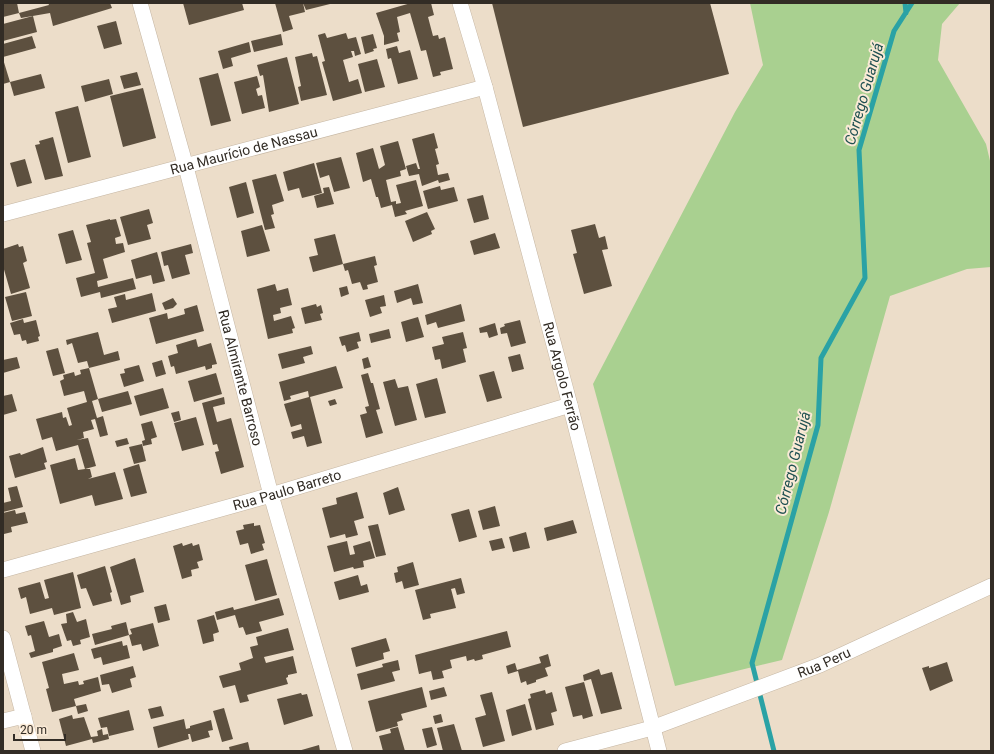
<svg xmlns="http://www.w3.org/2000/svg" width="994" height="754" font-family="Roboto,sans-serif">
<rect width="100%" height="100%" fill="#ecddc9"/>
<path fill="#a9d090" d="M 750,3 L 960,3 L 942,24 L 938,60 L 986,144 L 991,165 L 991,267 L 967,269 L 890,296 L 829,512 L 782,660 L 675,686 L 593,384 L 735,112 L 763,65 Z"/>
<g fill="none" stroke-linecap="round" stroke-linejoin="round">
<path stroke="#2aa2a5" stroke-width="5" d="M 905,3 L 906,13
M 774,751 L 752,663 L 818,425 L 821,358 L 865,278 L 859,150 L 894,31 L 912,3"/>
</g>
<path fill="#5d503f" d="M 4,3 L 17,3 L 19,13 L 3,17 Z
M 48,3 L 110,3 L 112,8 L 53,26 L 50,13 L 21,18 L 19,13 L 49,5 Z
M 183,3 L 242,3 L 244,10 L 189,25 Z
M 275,3 L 303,3 L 305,12 L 289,16 L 293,29 L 283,32 Z
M 303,3 L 330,3 L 330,4 L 306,10 Z
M 411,3 L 431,3 L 434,15 L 428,17 L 433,36 L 438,35 L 439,39 L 445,37 L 453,69 L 440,72 L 441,75 L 433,77 L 426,50 L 421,51 L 410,13 L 397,17 L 400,32 L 397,33 L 399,41 L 384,45 L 384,36 L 376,13 Z
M 492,3 L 710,3 L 729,74 L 523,127 Z
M 33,16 L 37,32 L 3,41 L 3,24 Z
M 116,21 L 122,44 L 104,49 L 97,26 Z
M 325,33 L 327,38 L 346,33 L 348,39 L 356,37 L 361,54 L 355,56 L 354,51 L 351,51 L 353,57 L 343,60 L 349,82 L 358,79 L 362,93 L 333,101 L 322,62 L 325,61 L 318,35 Z
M 281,34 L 283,45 L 254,52 L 251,41 Z
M 373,34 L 377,48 L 373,49 L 374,51 L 365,54 L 361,37 Z
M 32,36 L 36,48 L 3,57 L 3,44 Z
M 249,42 L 251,52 L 231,58 L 233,66 L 223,69 L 218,51 Z
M 397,46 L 399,53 L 410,50 L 418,79 L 398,84 L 391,58 L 388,59 L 386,49 Z
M 312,53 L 313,57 L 317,56 L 327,95 L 301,101 L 298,87 L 301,86 L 295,57 Z
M 287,57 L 299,104 L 269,112 L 263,75 L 260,76 L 257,65 Z
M 3,59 L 10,82 L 3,84 Z
M 377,59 L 385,87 L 365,92 L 358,64 Z
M 137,72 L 141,85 L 124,89 L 120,76 Z
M 218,73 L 231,121 L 211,126 L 199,78 Z
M 41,74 L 45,88 L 14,96 L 10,82 Z
M 257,76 L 260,87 L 256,89 L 258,96 L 262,95 L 265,108 L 242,114 L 234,82 Z
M 109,79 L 113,94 L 85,102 L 81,86 Z
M 143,88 L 156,138 L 123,147 L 110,96 Z
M 78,106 L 91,157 L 68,163 L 55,112 Z
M 434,133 L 438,148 L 435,149 L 439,164 L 436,165 L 438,175 L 448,173 L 450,180 L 439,183 L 438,180 L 422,186 L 419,174 L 409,176 L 406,166 L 416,163 L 418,169 L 420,169 L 412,139 Z
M 53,137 L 63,176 L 45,180 L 35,145 L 40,144 L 39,141 Z
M 398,141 L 406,169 L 400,171 L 401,176 L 386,180 L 391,202 L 396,201 L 396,204 L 401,203 L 396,185 L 416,180 L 423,206 L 405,211 L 407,214 L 395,217 L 392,205 L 381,208 L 378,197 L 376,197 L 371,179 L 363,182 L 356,153 L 373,148 L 379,169 L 385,165 L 380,146 Z
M 341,157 L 350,188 L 334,192 L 329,175 L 320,178 L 316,163 Z
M 25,159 L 32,183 L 17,187 L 10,163 Z
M 314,163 L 322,193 L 302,198 L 299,188 L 288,191 L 283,172 Z
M 276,174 L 284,201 L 272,205 L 274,214 L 271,215 L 275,228 L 265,230 L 252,180 Z
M 246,182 L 254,213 L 237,218 L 229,187 Z
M 440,186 L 441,190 L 454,187 L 458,201 L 428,209 L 423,191 Z
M 329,187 L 334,204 L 317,208 L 314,196 L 324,193 L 323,188 Z
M 483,195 L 489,219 L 474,223 L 467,199 Z
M 149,209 L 153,223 L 147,225 L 151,239 L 128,245 L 120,217 Z
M 427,212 L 435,229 L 431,231 L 432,234 L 413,242 L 405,221 Z
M 110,219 L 110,220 L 116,219 L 121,236 L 115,238 L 116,244 L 123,243 L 125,252 L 103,259 L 108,278 L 97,281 L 98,287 L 133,278 L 136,289 L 101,298 L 100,292 L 81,297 L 76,278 L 95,273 L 87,243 L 91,242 L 86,225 Z
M 595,224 L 599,238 L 605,236 L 608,249 L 602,250 L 612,286 L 584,294 L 573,254 L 577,253 L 571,230 Z
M 262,225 L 270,251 L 247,257 L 241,231 Z
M 73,230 L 82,260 L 66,264 L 58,234 Z
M 495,233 L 500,248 L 474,255 L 470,241 Z
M 335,234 L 343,264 L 313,272 L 309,257 L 318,255 L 314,239 Z
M 18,244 L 19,247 L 23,246 L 27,261 L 23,263 L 30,288 L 11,294 L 3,266 L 3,249 Z
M 191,244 L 193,253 L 185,255 L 190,274 L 172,279 L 168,265 L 164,266 L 161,252 Z
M 157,252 L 165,281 L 153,284 L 151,275 L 136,279 L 131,260 Z
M 375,256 L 377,265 L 374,266 L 378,282 L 367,285 L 368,289 L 363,290 L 360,282 L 352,284 L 348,270 L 345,271 L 343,264 Z
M 275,284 L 277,291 L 288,288 L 292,305 L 280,308 L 281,313 L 273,315 L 274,321 L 291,316 L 295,328 L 292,329 L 293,333 L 268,339 L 257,289 Z
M 418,284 L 423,303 L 413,305 L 411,298 L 397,303 L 394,291 Z
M 347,286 L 349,294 L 341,297 L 339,288 Z
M 26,292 L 32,316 L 12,321 L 5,297 Z
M 152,293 L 156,311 L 112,323 L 108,309 L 117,307 L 114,297 L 125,294 L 126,300 Z
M 384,295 L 386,306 L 380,307 L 382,313 L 370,317 L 365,300 Z
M 173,298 L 177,304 L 173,308 L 165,310 L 162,303 Z
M 316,304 L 317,307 L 321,305 L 323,313 L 320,314 L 322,320 L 305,324 L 301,308 Z
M 461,304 L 465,321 L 438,328 L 436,322 L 427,325 L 425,315 Z
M 197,305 L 204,331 L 156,344 L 149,318 L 167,313 L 168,319 L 185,314 L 184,309 Z
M 418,317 L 424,337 L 406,342 L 401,322 Z
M 23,319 L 24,323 L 36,320 L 40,336 L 38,337 L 39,341 L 27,344 L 26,340 L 22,341 L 20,334 L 14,335 L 10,323 Z
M 520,320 L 526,343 L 511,347 L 507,333 L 501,334 L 500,328 L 505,326 L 504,324 Z
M 495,323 L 498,335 L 489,338 L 487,332 L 480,333 L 479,328 Z
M 389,329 L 391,338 L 371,343 L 369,334 Z
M 98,332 L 104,355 L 118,351 L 120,360 L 89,368 L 87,361 L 78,363 L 72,343 L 67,345 L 66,340 Z
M 359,332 L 361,341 L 357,342 L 359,348 L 347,352 L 345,345 L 342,346 L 339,337 Z
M 463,332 L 467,348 L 463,349 L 466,362 L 442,369 L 440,359 L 435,360 L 432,347 L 444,344 L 442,337 Z
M 196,339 L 198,347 L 211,343 L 217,364 L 212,365 L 212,368 L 206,370 L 205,366 L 176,374 L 174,366 L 171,367 L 168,356 L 178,353 L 176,345 Z
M 311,346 L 313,354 L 303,357 L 305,363 L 282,369 L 278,354 Z
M 58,348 L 65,373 L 53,376 L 46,351 Z
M 520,354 L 524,369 L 512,372 L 508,357 Z
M 17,357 L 20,368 L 3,373 L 3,360 Z
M 368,357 L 371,367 L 364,369 L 362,359 Z
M 162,360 L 166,374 L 156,377 L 152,363 Z
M 139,365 L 144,381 L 124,387 L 120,374 L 125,373 L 124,369 Z
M 336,366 L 343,388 L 310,397 L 322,443 L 307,447 L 304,436 L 293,439 L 291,432 L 302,429 L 301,424 L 291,427 L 284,404 L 309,397 L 308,391 L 290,396 L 291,399 L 284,401 L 279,382 Z
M 89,368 L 98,399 L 92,401 L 97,418 L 103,416 L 108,435 L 100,437 L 95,419 L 91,420 L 94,429 L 83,432 L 84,438 L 77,440 L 88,438 L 96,466 L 85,469 L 90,469 L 92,477 L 88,479 L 115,472 L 123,499 L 95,506 L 92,495 L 60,504 L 50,465 L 75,458 L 78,470 L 85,469 L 78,445 L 56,451 L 52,437 L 42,440 L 36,419 L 62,412 L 63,418 L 66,417 L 69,426 L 72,425 L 67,408 L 87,402 L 84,391 L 64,396 L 60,381 L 64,379 L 63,375 L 74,372 L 75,376 L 81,374 L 80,370 Z
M 494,371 L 502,398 L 487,402 L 479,375 Z
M 216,373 L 222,394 L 194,402 L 188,381 Z
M 368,373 L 371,383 L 373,383 L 380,409 L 376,410 L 383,433 L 366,438 L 360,415 L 367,413 L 365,407 L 369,406 L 361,375 Z
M 437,378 L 446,413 L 425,418 L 416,384 Z
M 395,379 L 398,388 L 408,386 L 417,420 L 395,426 L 383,382 Z
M 163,388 L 169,408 L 140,416 L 134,396 Z
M 128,391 L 132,404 L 102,412 L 98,399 Z
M 12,394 L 17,411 L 3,415 L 3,396 Z
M 224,397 L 225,404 L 213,407 L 217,422 L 231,418 L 244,467 L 221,474 L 215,452 L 219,451 L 217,444 L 213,445 L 202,403 Z
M 335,399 L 337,404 L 330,406 L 328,401 Z
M 179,411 L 181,420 L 174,422 L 171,413 Z
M 196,417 L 204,445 L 182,451 L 174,423 Z
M 152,421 L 157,437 L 151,439 L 152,444 L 143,446 L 142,441 L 145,440 L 141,424 Z
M 127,438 L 129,444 L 117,447 L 115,441 Z
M 142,444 L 146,461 L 134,464 L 129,447 Z
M 43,447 L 47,462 L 44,463 L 46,469 L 15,478 L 9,456 L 20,453 L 21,455 Z
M 139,464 L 147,493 L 131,497 L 123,469 Z
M 17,486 L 23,507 L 3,512 L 3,503 L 11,501 L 8,488 Z
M 398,487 L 405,510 L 389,515 L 383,493 Z
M 357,492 L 364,518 L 354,521 L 358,535 L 346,538 L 345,534 L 330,538 L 322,508 L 337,504 L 336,498 Z
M 495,506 L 500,526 L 483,530 L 478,511 Z
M 469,509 L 477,537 L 459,542 L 451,514 Z
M 15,510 L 16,514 L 25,512 L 28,523 L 11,527 L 12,532 L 4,534 L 3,513 Z
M 573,520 L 577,533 L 547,541 L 544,528 Z
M 254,523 L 254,526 L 260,525 L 265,543 L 262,544 L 264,550 L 251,554 L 248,543 L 240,545 L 236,531 L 244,529 L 243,525 Z
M 378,524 L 386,555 L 376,557 L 368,526 Z
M 526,532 L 530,548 L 513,552 L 509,537 Z
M 502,538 L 505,548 L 492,551 L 489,541 Z
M 347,541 L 350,555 L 355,554 L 353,546 L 370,541 L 375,558 L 363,561 L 364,567 L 354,569 L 353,567 L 334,572 L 327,546 Z
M 182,543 L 183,546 L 192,543 L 193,546 L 199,544 L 203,560 L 197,562 L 199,568 L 191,570 L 192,576 L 182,579 L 173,546 Z
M 135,558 L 144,592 L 130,596 L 131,602 L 121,605 L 110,567 Z
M 267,559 L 277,595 L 255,601 L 245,565 Z
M 413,562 L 419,585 L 404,589 L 402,581 L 396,583 L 394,573 L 398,572 L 397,567 Z
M 105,566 L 112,592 L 110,593 L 112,601 L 93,606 L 86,588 L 81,589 L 77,575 Z
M 73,572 L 81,608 L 54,615 L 52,608 L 30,614 L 26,597 L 21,599 L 18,588 L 40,582 L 45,599 L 49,598 L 44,580 Z
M 358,575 L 361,586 L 367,584 L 369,592 L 339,600 L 334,582 Z
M 461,578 L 465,593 L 457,595 L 455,588 L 451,589 L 456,608 L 430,614 L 431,618 L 423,620 L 415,590 Z
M 279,598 L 284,615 L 259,622 L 262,631 L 246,635 L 243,627 L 239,628 L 235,615 L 217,620 L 215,612 L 233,607 L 234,610 Z
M 166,604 L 170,620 L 158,623 L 154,607 Z
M 73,612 L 77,622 L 86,619 L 90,637 L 80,640 L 81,644 L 73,646 L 71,640 L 67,641 L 61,624 L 67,623 L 66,614 Z
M 214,615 L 219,632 L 213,634 L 214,641 L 203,644 L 197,620 Z
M 44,621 L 49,637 L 59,634 L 62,646 L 53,649 L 53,652 L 31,658 L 29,653 L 35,651 L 31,635 L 28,636 L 25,626 Z
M 126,622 L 129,635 L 95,645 L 92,634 L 112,629 L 111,626 Z
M 153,623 L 159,646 L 143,651 L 141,644 L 132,646 L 129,635 L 132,634 L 130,629 Z
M 288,628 L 294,650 L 264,657 L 266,663 L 293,656 L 297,673 L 288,675 L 288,677 L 286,678 L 288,684 L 247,695 L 249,701 L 240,703 L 235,685 L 223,688 L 219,676 L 241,670 L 239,663 L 253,658 L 250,647 L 258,645 L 256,637 Z
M 507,631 L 511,647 L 482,655 L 483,659 L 475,661 L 474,659 L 467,661 L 466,656 L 450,660 L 452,668 L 442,671 L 444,678 L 433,680 L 431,671 L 419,674 L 415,655 Z
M 386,638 L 390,651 L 383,653 L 384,659 L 356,667 L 351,648 Z
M 122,641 L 123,646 L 127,645 L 130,658 L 103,665 L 101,657 L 94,659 L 91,649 Z
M 74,653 L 79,670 L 62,674 L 64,684 L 78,681 L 79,685 L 84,684 L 83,681 L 98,677 L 101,691 L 74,699 L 76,706 L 52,712 L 46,689 L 49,688 L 42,662 Z
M 548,654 L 551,666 L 545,668 L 548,676 L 536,680 L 536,682 L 527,685 L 526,681 L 521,683 L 518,671 L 508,674 L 506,666 L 515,663 L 517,670 L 541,663 L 539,657 Z
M 398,660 L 400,670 L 392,672 L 395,681 L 361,690 L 357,674 L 383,667 L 382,664 Z
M 947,662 L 953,681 L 930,691 L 922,668 L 929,666 L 929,668 Z
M 133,666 L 136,677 L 130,679 L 132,687 L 112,693 L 109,684 L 102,685 L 100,675 Z
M 599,669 L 601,675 L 612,672 L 622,709 L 601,714 L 591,679 L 584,681 L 583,675 Z
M 584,682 L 593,716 L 583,719 L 582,715 L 573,717 L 565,687 Z
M 422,687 L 427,707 L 401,714 L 403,720 L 397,722 L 398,726 L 376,732 L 368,701 Z
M 444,687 L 447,696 L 431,700 L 429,691 Z
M 545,690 L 546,694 L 552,692 L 557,711 L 551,713 L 554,725 L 536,730 L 528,699 L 531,698 L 530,694 Z
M 492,692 L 505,741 L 483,747 L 475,718 L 486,715 L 480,695 Z
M 301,693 L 302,695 L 307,694 L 313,716 L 284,725 L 277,699 Z
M 86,704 L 88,711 L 78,714 L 76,706 Z
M 525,704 L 532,730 L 512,736 L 506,710 Z
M 161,706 L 164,716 L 151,719 L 148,709 Z
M 224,708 L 233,739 L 222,742 L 213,711 Z
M 129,710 L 134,730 L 109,736 L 107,727 L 101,728 L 98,718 Z
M 441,714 L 443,722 L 435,724 L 433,716 Z
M 72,715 L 73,719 L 84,717 L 91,737 L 98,736 L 97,731 L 102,729 L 103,735 L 108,734 L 109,739 L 93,743 L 92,739 L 66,746 L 59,719 Z
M 184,719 L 186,729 L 190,728 L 190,726 L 211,720 L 213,730 L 208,731 L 210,737 L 192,742 L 190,734 L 188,734 L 189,739 L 158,748 L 153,727 Z
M 454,724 L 462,751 L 443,751 L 437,728 Z
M 398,727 L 405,751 L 383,751 L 379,736 L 391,733 L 390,729 Z
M 432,727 L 437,745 L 427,748 L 422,729 Z
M 248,742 L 250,751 L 230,751 L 229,747 Z
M 319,745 L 320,751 L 298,751 Z"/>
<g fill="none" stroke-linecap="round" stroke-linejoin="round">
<g stroke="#c5b6a3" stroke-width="16">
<g id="minor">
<path id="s1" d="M 140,3 L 186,167 L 271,495 L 345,751"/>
<path id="s2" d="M 460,3 L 485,87 L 570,405 L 659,751"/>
<path id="s3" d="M 3,214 L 485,87"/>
<path id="s4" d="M 3,570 L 271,495 L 570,405"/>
<path d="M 3,638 L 33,751"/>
<path d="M 3,721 L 24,716"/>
<path id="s5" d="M 565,751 L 652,728 L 820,665 L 991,586"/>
</g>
</g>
<use href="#minor" stroke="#fff" stroke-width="15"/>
</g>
<g text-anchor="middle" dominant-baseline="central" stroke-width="4" stroke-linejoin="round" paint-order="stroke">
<g font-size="14" fill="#322c25" stroke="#faead6">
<text stroke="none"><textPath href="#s3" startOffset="249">Rua Maurício de Nassau</textPath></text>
<text stroke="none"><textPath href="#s2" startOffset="387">Rua Argolo Ferrão</textPath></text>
<text stroke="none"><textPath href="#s1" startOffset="388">Rua Almirante Barroso</textPath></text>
<text stroke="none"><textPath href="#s4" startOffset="295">Rua Paulo Barreto</textPath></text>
<text stroke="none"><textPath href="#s5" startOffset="274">Rua Peru</textPath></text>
</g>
<g font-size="15" font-style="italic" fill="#205152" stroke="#faead6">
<text transform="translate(864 94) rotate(-74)">Córrego Guarujá</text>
<text transform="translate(793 463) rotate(-76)">Córrego Guarujá</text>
</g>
</g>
<rect width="994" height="754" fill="none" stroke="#322c25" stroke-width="8"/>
<path d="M14 734v6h51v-6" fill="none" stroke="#322c25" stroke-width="2"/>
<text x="20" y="734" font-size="12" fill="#322c25" stroke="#faead6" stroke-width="3" paint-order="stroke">20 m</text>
</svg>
